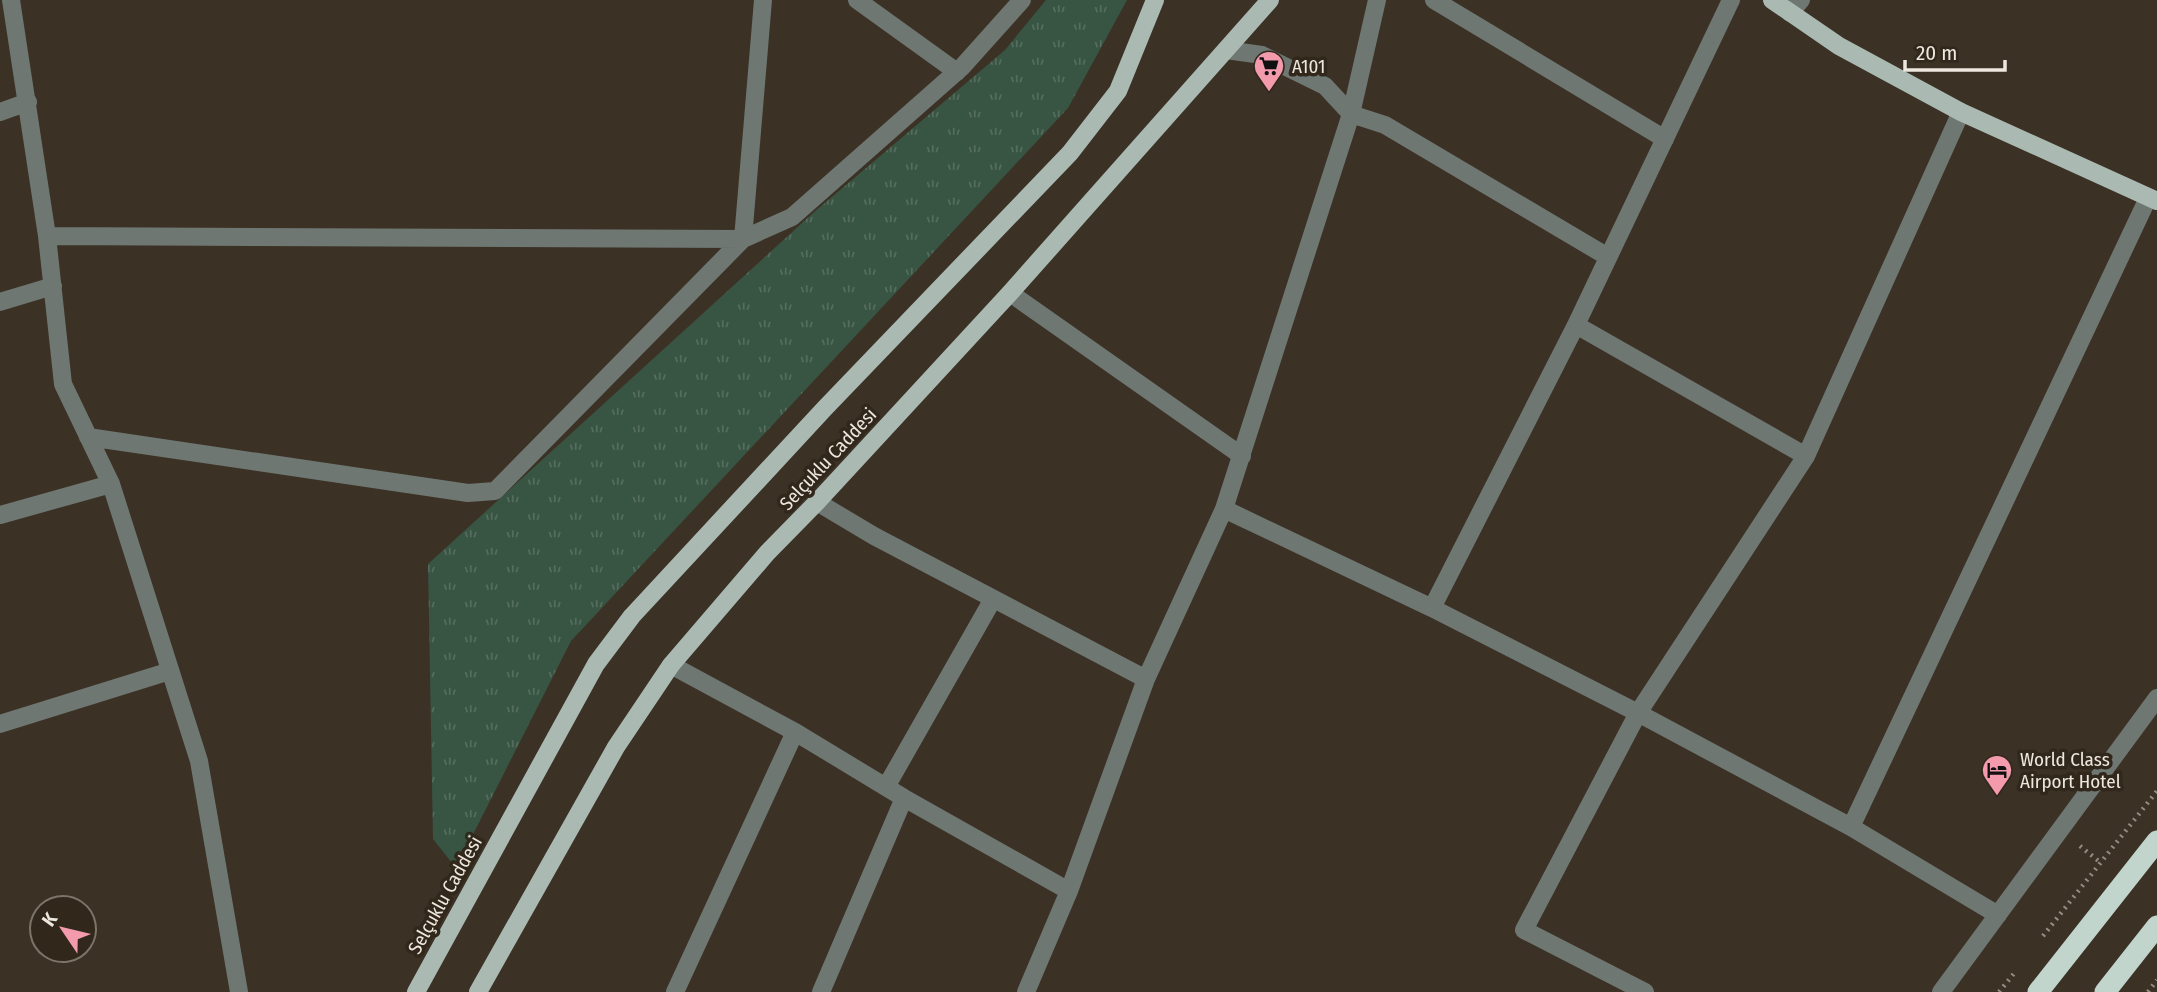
<svg xmlns="http://www.w3.org/2000/svg" width="2157" height="992" font-family="'Fira Sans Condensed',sans-serif">
<defs>
<pattern id="park-tufts" width="24" height="20" patternUnits="userSpaceOnUse" patternTransform="scale(1.75)"><rect width="24" height="20" fill="#385443"/><path d="M3 7l-1-3M5 7V3M7 7l1-3M15 17l-1-3M17 17v-4M19 17l1-3" fill="none" stroke="#556d5e"/></pattern>
</defs>
<rect width="100%" height="100%" fill="#3b3125"/>
<path fill="url(#park-tufts)" d="M 1046,0 L 1127,0 L 1068,108 L 571,641 L 456,868 L 433,839 L 428,564 L 813,213 L 1005,50 Z"/>
<g fill="none" stroke-linecap="round" stroke-linejoin="round">
<path stroke="#948c82" stroke-width="4.5" stroke-dasharray="2 5" stroke-linecap="butt" d="M 2080,846 L 2101,863
M 2043,936 L 2157,791
M 1999,992 L 2016,971
M 2148,992 L 2157,980"/>
<path stroke="#6f7773" stroke-width="18" d="M 11,0 L 47,236 L 63,384 L 111,484 L 199,761 L 239,992
M 857,0 L 957,72
M 1434,0 L 1665,139
M 1790,13 L 1801,0
M 1226,50 L 1262,55 L 1325,86 L 1351,114 L 1385,125 L 1608,257
M 0,112 L 28,102
M 47,236 L 743,239
M 743,239 L 763,0
M 1010,293 L 1242,456
M 0,302 L 53,286
M 1576,325 L 1806,456
M 88,437 L 468,493 L 495,491 L 743,239 L 792,217 L 962,67 L 1022,0
M 817,502 L 874,536 L 1146,679
M 1224,509 L 1432,608 L 1638,713 L 1851,827 L 1998,915
M 0,515 L 111,484
M 1432,608 L 1576,325 L 1731,0
M 671,665 L 795,732 L 904,798 L 1069,891
M 0,724 L 170,671
M 886,787 L 993,599
M 1851,827 L 2148,198
M 675,992 L 795,732
M 821,992 L 904,798
M 1026,992 L 1069,891 L 1146,679 L 1224,509 L 1351,114 L 1377,0
M 1645,992 L 1524,930 L 1638,713 L 1806,456 L 1961,112
M 1941,992 L 2157,698"/>
<path stroke="#aabab3" stroke-width="18" d="M 1772,0 L 1839,46 L 1961,112 L 2157,201
M 416,992 L 596,664 L 632,616 L 825,408 L 1070,153 L 1118,91 L 1155,0
M 478,992 L 616,747 L 671,665 L 767,553 L 817,502 L 1010,293 L 1270,0"/>
<path stroke="#c1d5cd" stroke-width="21" d="M 2038,992 L 2157,841
M 2105,992 L 2157,926"/>
</g>
<defs>
<g id="supermarket-pin" transform="scale(1.575)"><path d="M0 17L-7.5 6A9.5 9.5 0 1 1 7.5 6Z" fill="#f39aac" stroke="#31271b"/><path d="M-6-5.5h2.5l.6 2H6L4.5 2H-2.5L-4.4-4H-6ZM-1.5 3.2a1.3 1.3 0 1 0 .1 0ZM3 3.2a1.3 1.3 0 1 0 .1 0Z" fill="#111"/></g>
<g id="hotel-pin" transform="scale(1.575)"><path d="M0 17L-7.5 6A9.5 9.5 0 1 1 7.5 6Z" fill="#f39aac" stroke="#31271b"/><path d="M-6-4.5h1.5V1H6V5H4.5V3h-9V5H-6ZM-4 0a1.8 1.8 0 1 1 3.6 0ZM.5 0V-2.5h3Q6-2.5 6 0Z" fill="#111"/></g>
</defs>
<g fill-rule="evenodd">
<use href="#supermarket-pin" x="1269" y="66"/>
<use href="#hotel-pin" x="1997" y="770"/>
</g>
<g text-anchor="middle" dominant-baseline="central" stroke-width="7" stroke-linejoin="round" paint-order="stroke">
<g font-size="19" fill="#ede7df" stroke="#31271b" text-anchor="start">
<text x="1292" y="66">A101</text>
<text x="2020" y="759">World Class<tspan x="2020" dy="22">Airport Hotel</tspan></text>
</g>
<g font-size="19" fill="#ede7df" stroke="#31271b">
<text transform="translate(828 459) rotate(-47)">Selçuklu Caddesi</text>
<text transform="translate(445 895) rotate(-61)">Selçuklu Caddesi</text>
</g>
</g>
<g transform="translate(63 929) rotate(305)"><circle r="33" fill="#31271b" stroke="#7c7469" stroke-width="2"/>
<path d="M0-5L12 26L0 18L-12 26Z" fill="#f39aac"/>
<text y="-10" font-size="19" font-weight="bold" text-anchor="middle" fill="#ede7df">K</text>
</g>
<path d="M1905 60v10h100v-10" fill="none" stroke="#ede7df" stroke-width="3.5"/>
<text x="1916" y="60" font-size="21" fill="#ede7df" stroke="#31271b" stroke-width="5" paint-order="stroke">20 m</text>
</svg>
